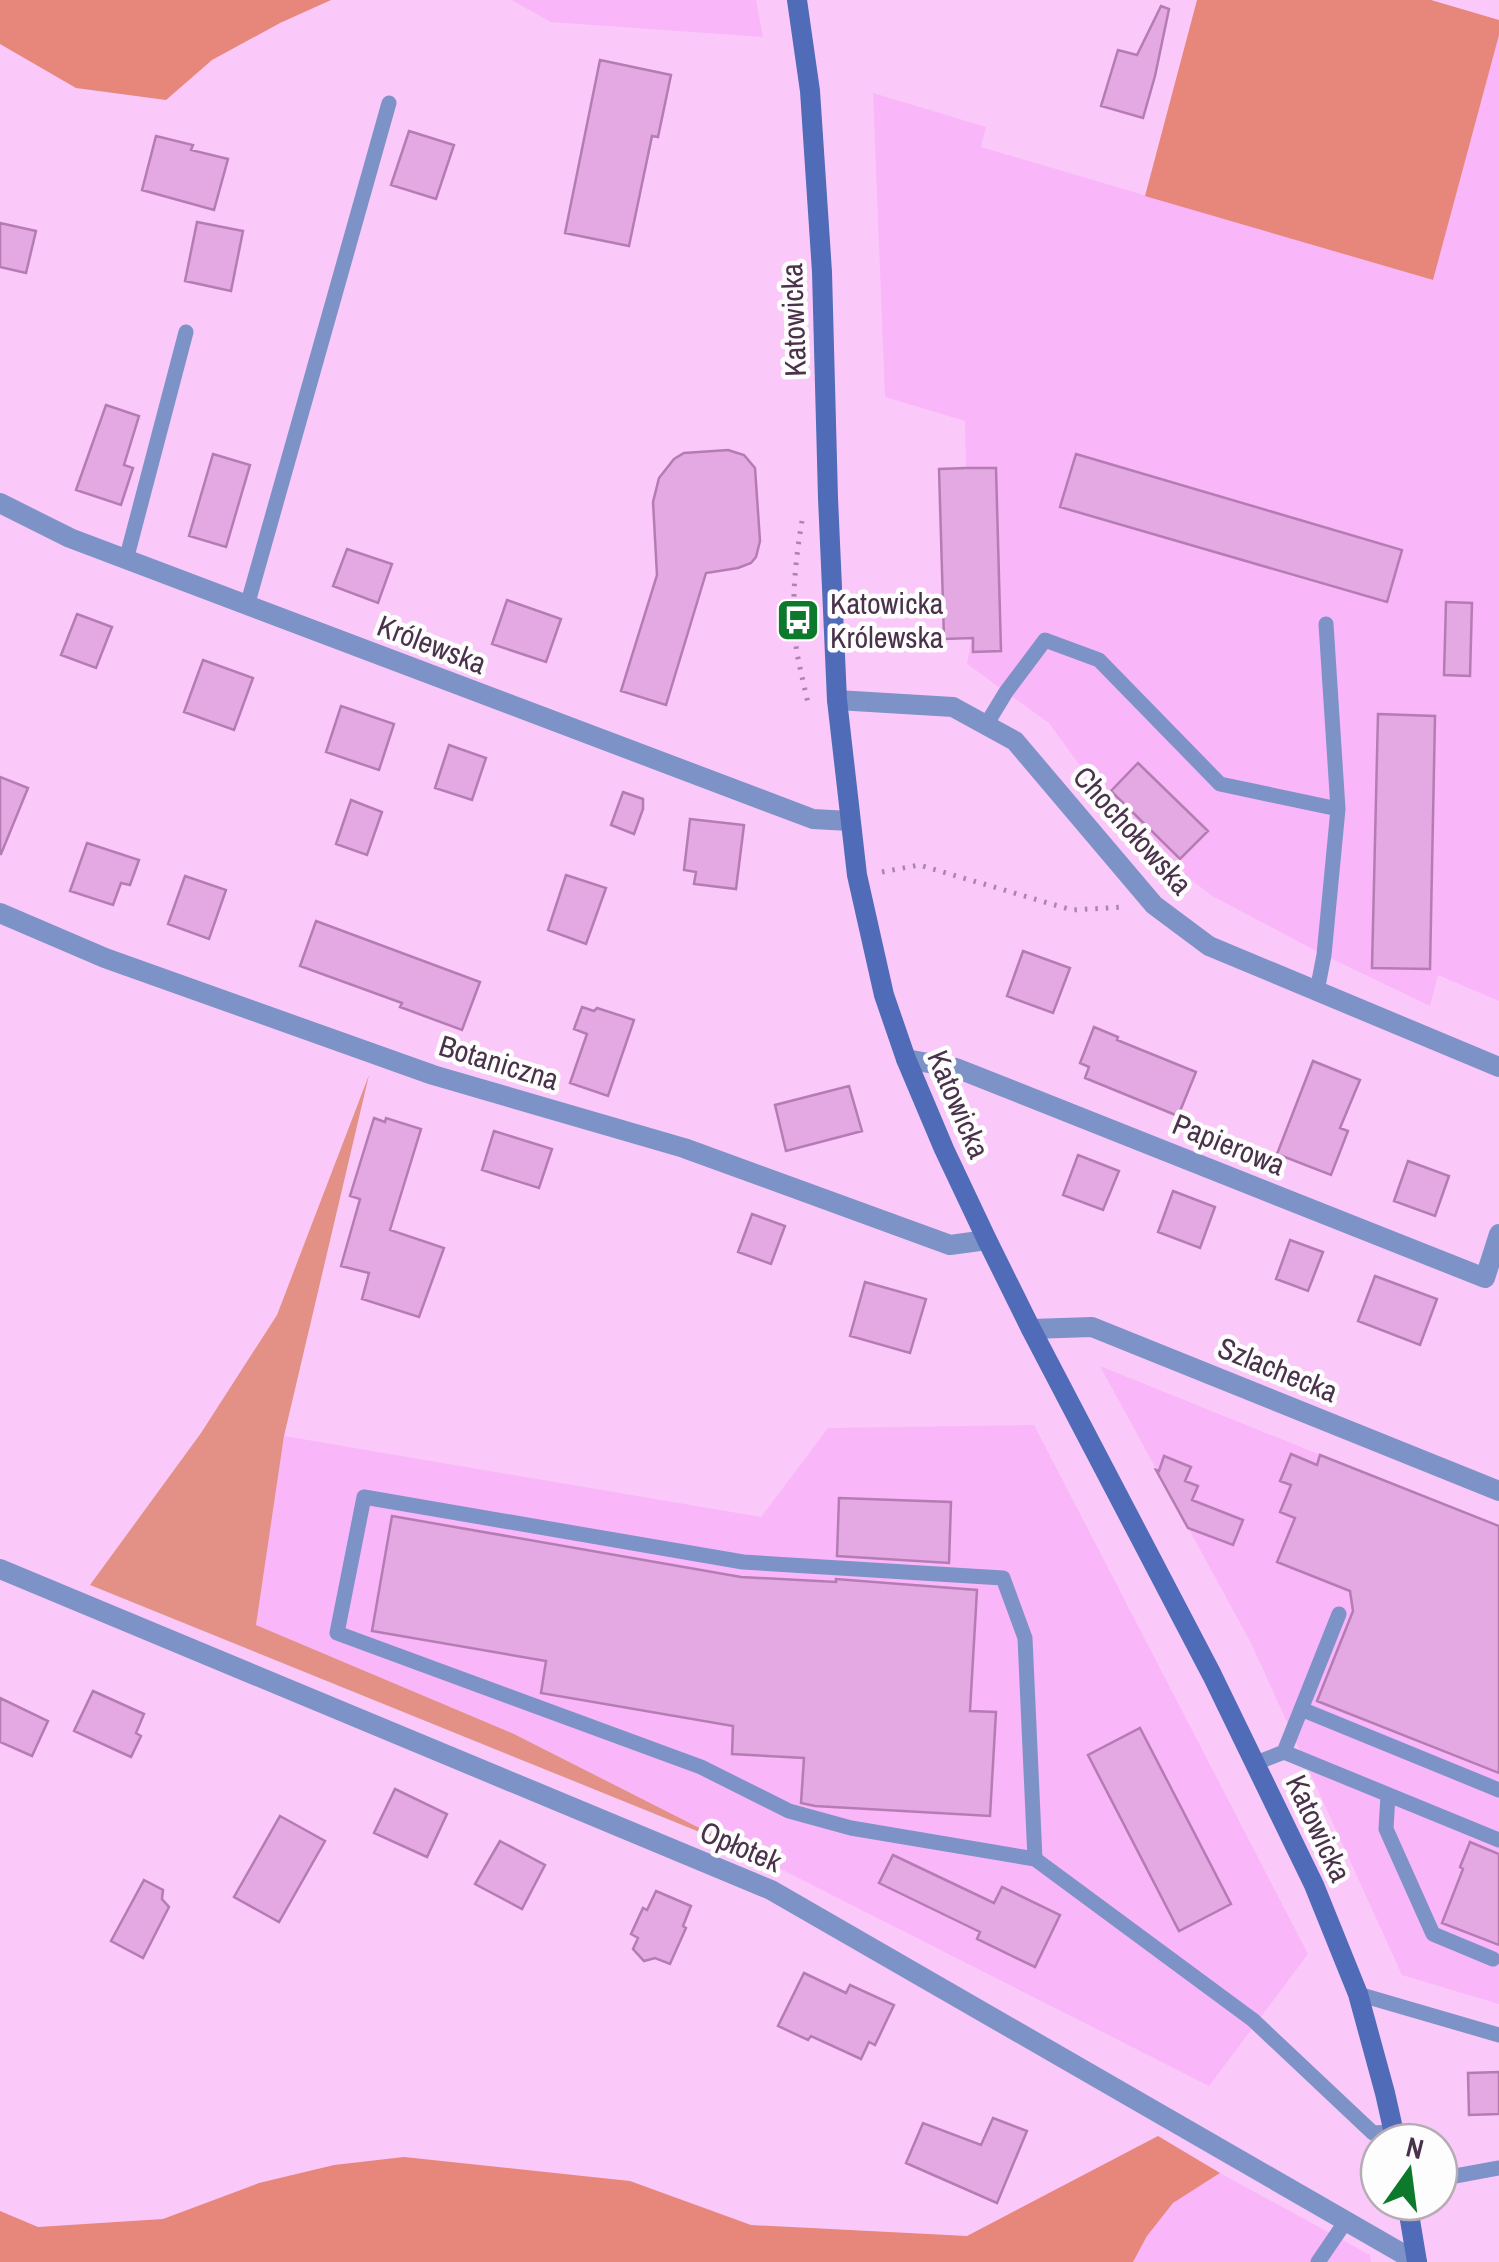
<svg xmlns="http://www.w3.org/2000/svg" width="1499" height="2262" font-family="'Archivo Narrow',sans-serif">
<rect width="100%" height="100%" fill="#fac9f9"/>
<path fill="#f9b6f8" d="M 511,0 L 756,0 L 763,37 L 551,22 Z
M 1499,35 L 1499,1001 L 1438,975 L 1430,1006 L 1324,955 L 1212,896 L 1126,829 L 1049,723 L 967,664 L 972,638 L 944,639 L 939,469 L 966,468 L 965,421 L 885,397 L 873,93 L 986,127 L 981,147 L 1432,280 Z
M 1100,1366 L 1499,1527 L 1499,2004 L 1402,1975 L 1251,1643 Z
M 1034,1425 L 1308,1954 L 1209,2086 L 514,1734 L 256,1625 L 284,1436 L 761,1517 L 828,1428 Z
M 1220,2173 L 1370,2255 L 1371,2262 L 1133,2262 L 1147,2236 L 1173,2203 Z"/>
<path fill="#e39187" d="M 369,1075 L 284,1436 L 256,1625 L 514,1734 L 739,1848 L 90,1585 L 201,1433 L 277,1315 Z"/>
<path fill="#e7867b" d="M 0,0 L 402,0 L 331,0 L 280,23 L 212,60 L 166,100 L 76,88 L 0,44 Z
M 1197,0 L 1431,0 L 1499,20 L 1499,35 L 1433,280 L 1145,196 Z
M 1158,2136 L 1220,2173 L 1173,2203 L 1147,2236 L 1133,2262 L 0,2262 L 0,2211 L 38,2227 L 163,2219 L 259,2183 L 334,2165 L 404,2157 L 630,2181 L 751,2225 L 967,2236 Z"/>
<path fill="#e4a8e3" stroke="#b57cb4" stroke-width="2.5" d="M 1161,6 L 1169,9 L 1155,76 L 1143,118 L 1101,106 L 1118,50 L 1137,55 Z
M 600,60 L 671,75 L 658,137 L 652,136 L 629,246 L 565,233 Z
M 409,131 L 454,145 L 436,199 L 391,185 Z
M 156,136 L 193,145 L 191,150 L 228,159 L 214,210 L 142,190 Z
M 197,222 L 243,231 L 231,291 L 185,281 Z
M 0,223 L 36,231 L 26,273 L 0,267 Z
M 106,405 L 139,416 L 124,465 L 133,468 L 121,505 L 76,490 Z
M 728,450 L 744,455 L 755,468 L 760,541 L 756,557 L 751,563 L 738,568 L 706,573 L 666,705 L 621,691 L 657,575 L 653,502 L 659,478 L 674,459 L 684,453 Z
M 213,454 L 250,465 L 226,547 L 189,536 Z
M 1076,454 L 1402,550 L 1387,602 L 1060,507 Z
M 966,468 L 996,468 L 1001,651 L 973,652 L 973,638 L 944,639 L 939,469 Z
M 347,549 L 392,564 L 378,603 L 333,586 Z
M 507,600 L 561,619 L 546,662 L 492,644 Z
M 1446,602 L 1472,603 L 1470,676 L 1444,675 Z
M 77,614 L 112,627 L 96,668 L 61,655 Z
M 203,660 L 253,678 L 234,730 L 184,712 Z
M 341,706 L 394,724 L 379,770 L 326,752 Z
M 1378,714 L 1435,716 L 1430,969 L 1372,968 Z
M 449,745 L 486,758 L 472,800 L 435,788 Z
M 1138,763 L 1208,831 L 1180,859 L 1111,791 Z
M 0,777 L 28,788 L 1,854 L 0,854 Z
M 623,792 L 643,799 L 643,809 L 634,834 L 611,825 Z
M 351,800 L 382,812 L 367,855 L 336,844 Z
M 690,819 L 744,825 L 736,889 L 694,884 L 696,872 L 684,870 Z
M 87,843 L 139,860 L 130,885 L 121,883 L 113,905 L 70,891 Z
M 566,875 L 606,888 L 586,944 L 548,930 Z
M 185,876 L 226,890 L 209,939 L 168,924 Z
M 316,921 L 480,982 L 462,1030 L 400,1007 L 402,1003 L 300,966 Z
M 1023,951 L 1070,968 L 1053,1013 L 1007,996 Z
M 582,1007 L 594,1011 L 597,1008 L 634,1020 L 608,1096 L 570,1083 L 587,1034 L 574,1029 Z
M 1094,1027 L 1118,1037 L 1117,1040 L 1196,1072 L 1178,1116 L 1085,1078 L 1089,1067 L 1080,1063 Z
M 1313,1061 L 1360,1080 L 1340,1128 L 1348,1131 L 1331,1175 L 1277,1154 Z
M 849,1086 L 862,1131 L 786,1151 L 775,1105 Z
M 374,1118 L 385,1122 L 386,1118 L 421,1129 L 390,1230 L 444,1248 L 419,1317 L 362,1299 L 369,1273 L 341,1266 L 360,1199 L 350,1196 Z
M 494,1131 L 552,1149 L 539,1188 L 482,1170 Z
M 1078,1155 L 1119,1171 L 1103,1210 L 1063,1195 Z
M 1408,1161 L 1449,1176 L 1435,1216 L 1394,1201 Z
M 1173,1191 L 1215,1207 L 1200,1248 L 1158,1232 Z
M 752,1214 L 785,1226 L 771,1264 L 738,1252 Z
M 1290,1240 L 1323,1252 L 1308,1291 L 1276,1279 Z
M 1375,1276 L 1437,1299 L 1420,1345 L 1358,1321 Z
M 865,1282 L 926,1299 L 910,1353 L 850,1336 Z
M 1291,1454 L 1317,1465 L 1320,1455 L 1499,1526 L 1499,1773 L 1317,1701 L 1353,1611 L 1350,1591 L 1277,1562 L 1295,1518 L 1280,1512 L 1291,1485 L 1280,1481 Z
M 1164,1456 L 1191,1467 L 1185,1481 L 1198,1486 L 1192,1500 L 1243,1520 L 1233,1545 L 1188,1528 L 1156,1470 L 1159,1471 Z
M 839,1498 L 951,1502 L 949,1563 L 837,1556 Z
M 392,1516 L 741,1577 L 836,1582 L 836,1579 L 977,1590 L 970,1711 L 996,1712 L 990,1816 L 815,1806 L 801,1803 L 804,1758 L 732,1754 L 733,1726 L 541,1693 L 546,1661 L 372,1631 Z
M 93,1691 L 144,1714 L 136,1733 L 141,1736 L 131,1757 L 74,1731 Z
M 0,1698 L 48,1721 L 32,1756 L 0,1742 Z
M 1140,1728 L 1231,1904 L 1179,1931 L 1088,1755 Z
M 395,1789 L 447,1814 L 427,1857 L 374,1833 Z
M 280,1816 L 325,1841 L 279,1922 L 234,1897 Z
M 500,1841 L 545,1865 L 522,1909 L 475,1884 Z
M 1470,1842 L 1499,1854 L 1499,1945 L 1442,1923 L 1463,1869 L 1460,1867 Z
M 893,1855 L 994,1903 L 1002,1887 L 1060,1915 L 1035,1967 L 977,1939 L 980,1932 L 879,1883 Z
M 144,1880 L 163,1890 L 162,1899 L 169,1907 L 143,1958 L 111,1941 Z
M 656,1891 L 691,1906 L 683,1926 L 686,1928 L 670,1964 L 655,1958 L 644,1961 L 633,1949 L 638,1938 L 631,1934 L 643,1908 L 647,1910 Z
M 804,1973 L 846,1993 L 850,1985 L 894,2005 L 875,2045 L 869,2042 L 861,2059 L 811,2036 L 808,2040 L 778,2026 Z
M 1499,2072 L 1499,2114 L 1469,2115 L 1468,2073 Z
M 993,2118 L 1027,2131 L 997,2203 L 906,2163 L 923,2123 L 981,2145 Z"/>
<g fill="none" stroke-linecap="round" stroke-linejoin="round">
<path stroke="#ab85ab" stroke-width="5" stroke-dasharray="2.5 8" stroke-linecap="butt" d="M 802,521 C 795,562 791,605 796,646 C 799,667 805,688 809,708
M 882,872 L 919,865 L 1072,910 L 1124,907"/>
<path stroke="#7d92c6" stroke-width="15" d="M 126,560 L 186,332
M 247,606 L 389,103
M 1326,624 L 1338,809
M 986,725 L 1006,692 L 1045,640 L 1099,660 L 1220,784 L 1338,809 L 1324,955 L 1317,991
M 1301,1709 L 1499,1790
M 1284,1752 L 1339,1614
M 1256,1763 L 1284,1752 L 1499,1840
M 1388,1795 L 1386,1829 L 1433,1934 L 1493,1959
M 1035,1859 L 1025,1638 L 1003,1578 L 743,1562 L 364,1497 L 337,1633 L 701,1767 L 789,1811 L 851,1828 L 1035,1859 L 1253,2020 L 1373,2133 L 1394,2132
M 1358,1994 L 1499,2035
M 1439,2179 L 1499,2168
M 1318,2262 L 1346,2221"/>
<path stroke="#7d92c6" stroke-width="20" d="M 0,503 L 70,538 L 813,819 L 849,821
M 837,700 L 953,707 L 1015,741 L 1154,905 L 1209,946 L 1499,1067
M 0,913 L 105,958 L 433,1075 L 684,1148 L 950,1245 L 987,1240
M 906,1059 L 956,1068 L 1485,1278 L 1499,1234
M 1031,1329 L 1092,1327 L 1499,1491
M 0,1569 L 771,1890 L 1417,2262"/>
<path stroke="#506cb8" stroke-width="20" d="M 797,0 L 810,91 L 822,272 L 828,498 L 837,700 L 857,875 L 884,995 L 906,1059 L 944,1149 L 987,1240 L 1031,1329 L 1212,1675 L 1314,1885 L 1358,1994 L 1385,2093 L 1396,2142
M 1407,2202 L 1417,2262"/>
</g>
<defs>
<g id="bus-square" transform="scale(2.25)"><rect x="-9" y="-9" width="18" height="18" rx="4" fill="#0d792c" stroke="#fdfdfd"/><path d="M-5-6H5V4H4V6H2V4H-2V6H-4V4H-5ZM-3.5-4V0h7V-4ZM-3.5 1.2v1.5H-2V1.2ZM2 1.2v1.5H3.5V1.2Z" fill="#fff"/></g>
</defs>
<g fill-rule="evenodd">
<use href="#bus-square" x="798" y="620"/>
</g>
<g text-anchor="middle" dominant-baseline="central" stroke-width="9" stroke-linejoin="round" paint-order="stroke">
<g font-size="30" fill="#4a324a" stroke="#fdfdfd">
<text transform="translate(793 320) rotate(-92)">Katowicka</text>
<text transform="translate(432 644) rotate(21)">Królewska</text>
<text transform="translate(1133 830) rotate(48)">Chochołowska</text>
<text transform="translate(499 1062) rotate(17)">Botaniczna</text>
<text transform="translate(959 1104) rotate(67)">Katowicka</text>
<text transform="translate(1229 1144) rotate(22)">Papierowa</text>
<text transform="translate(1278 1369) rotate(22)">Szlachecka</text>
<text transform="translate(1319 1828) rotate(65)">Katowicka</text>
<text transform="translate(741 1846) rotate(23)">Opłotek</text>
</g>
<g font-size="30" fill="#4a324a" stroke="#fdfdfd" text-anchor="start">
<text x="830" y="603">Katowicka<tspan x="830" dy="34">Królewska</tspan></text>
</g>
</g>
<g transform="translate(1409 2172) rotate(14)"><circle r="48" fill="#fdfdfd" stroke="#b5acb5" stroke-width="2.5"/>
<path d="M0-8L18 38L0 25L-18 38Z" fill="#0d792c"/>
<text y="-15" font-size="28" font-weight="bold" text-anchor="middle" fill="#4a324a">N</text>
</g>
</svg>
